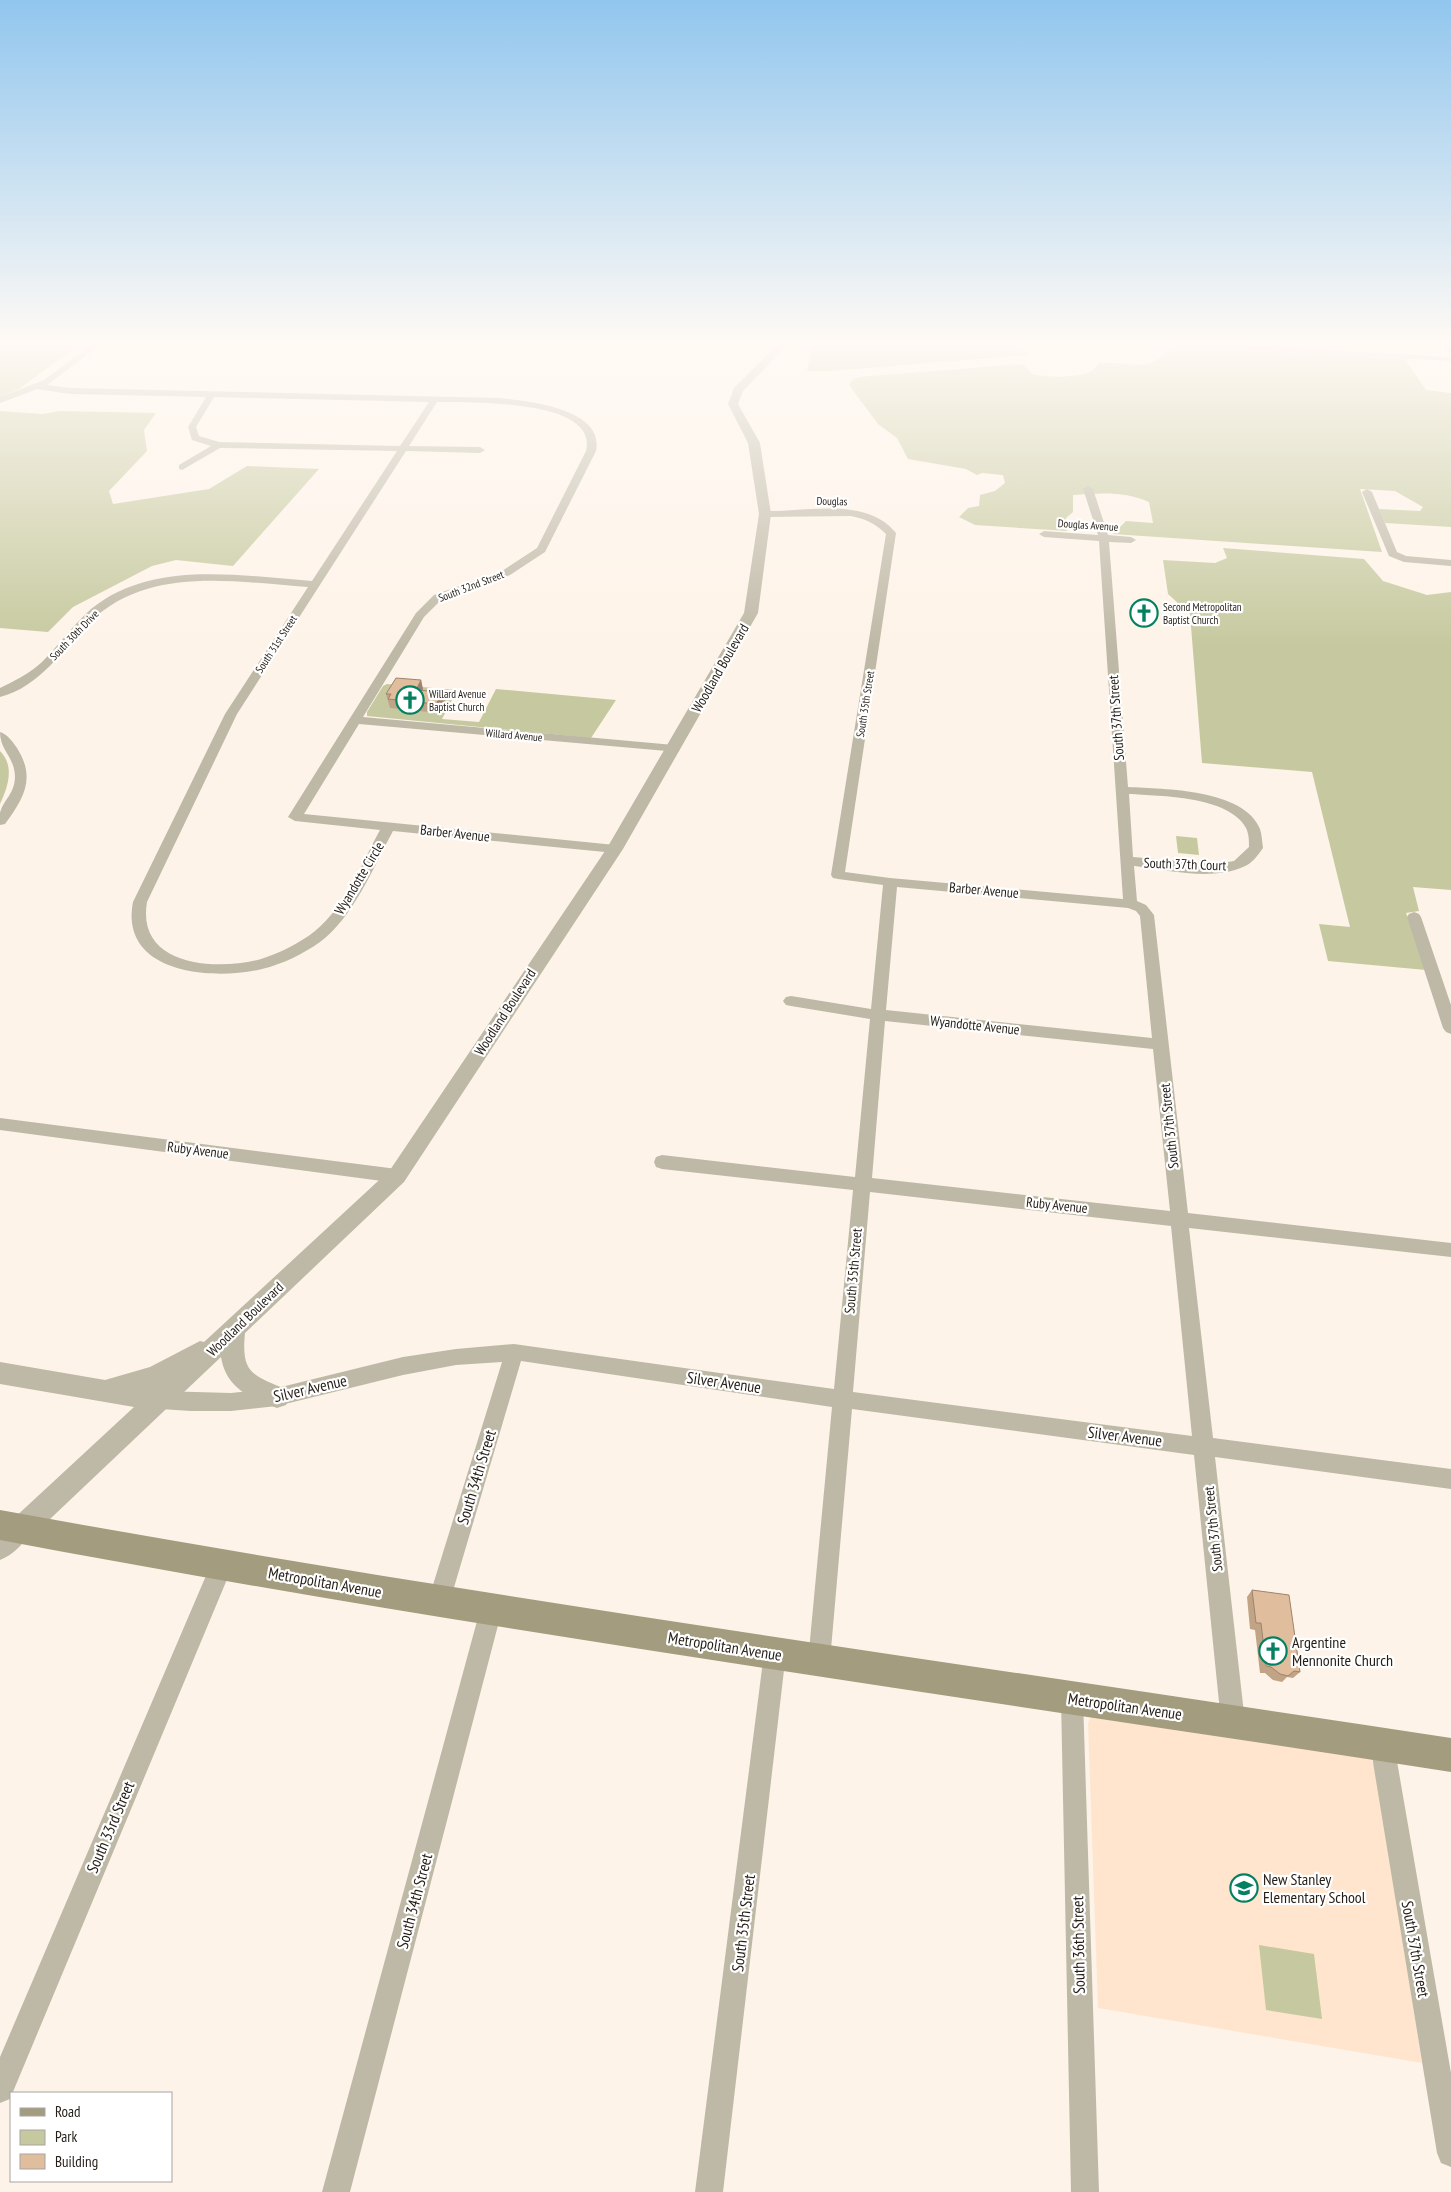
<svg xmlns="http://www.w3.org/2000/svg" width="1451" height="2192" font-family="'PT Sans Narrow',sans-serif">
<rect width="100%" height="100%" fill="#fef3e8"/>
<path fill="#ffe5ce" d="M 1092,1715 L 1369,1755 L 1375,1768 L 1422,2063 L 1098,2008 L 1088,1723 Z"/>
<path fill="#c6c99f" d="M 0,340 L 85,340 L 19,389 L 0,397 Z
M 805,340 L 1000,340 L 1018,343 L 1028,355 L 830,371 L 807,371 L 813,344 Z
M 1174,346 L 1405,359 L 1426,390 L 1451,393 L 1451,527 L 1385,523 L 1379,509 L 1420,511 L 1423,507 L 1395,491 L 1360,489 L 1382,552 L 1113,534 L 1126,521 L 1153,523 L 1149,502 C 1126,491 1099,493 1073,495 L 1073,512 L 1066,518 L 1067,531 L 975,525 L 959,517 L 968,508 L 979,506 L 980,495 L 995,491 L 1005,483 L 1003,475 L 982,473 L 977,475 L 966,469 L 908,459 L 897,438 L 878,424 L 849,385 L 851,381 L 858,377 L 1022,364 L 1034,375 L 1061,377 L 1085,374 L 1092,371 L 1099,363 C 1118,361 1138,369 1155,361 C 1163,357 1164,350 1174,346 Z
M 0,411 L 43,414 L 59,411 L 156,413 L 144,430 L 147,451 L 109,491 L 113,504 L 209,489 L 247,466 L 319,469 L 233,566 L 176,560 L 152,566 L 73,607 L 48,632 L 0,628 Z
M 1223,548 L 1364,559 L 1383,581 L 1427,595 L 1451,592 L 1451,890 L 1413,887 L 1419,911 L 1406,913 L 1426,970 L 1328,961 L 1319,924 L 1350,927 L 1312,772 L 1202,763 L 1190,614 L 1168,594 L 1163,560 L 1215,563 L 1227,558 Z
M 387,684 L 457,690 L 442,719 L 479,722 L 496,689 L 616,700 L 591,738 L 367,716 L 367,712 L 383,686 Z
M 0,751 C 15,766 8,787 0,804 Z
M 1176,836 L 1197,838 L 1199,855 L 1178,853 Z
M 1259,1945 L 1314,1954 L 1322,2019 L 1266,2010 Z"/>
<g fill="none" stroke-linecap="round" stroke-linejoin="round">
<path fill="#beb9a6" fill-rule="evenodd" d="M 98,340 L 107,340 L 47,385 L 70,388 L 499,398 C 527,401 605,408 596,451 L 545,552 L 510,575 L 442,599 L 424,617 L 363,717 L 674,745 L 678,746 L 680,749 L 678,752 L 359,724 L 304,814 L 615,845 L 620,846 L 622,849 L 620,852 L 615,853 L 393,831 C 374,866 353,918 320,942 C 303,954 283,964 262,969 C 213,981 119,974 133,902 L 225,714 L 308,587 C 235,582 148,565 90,622 C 63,649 40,687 0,697 L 0,688 C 15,681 30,673 42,662 C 59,645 73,625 91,609 C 152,559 240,576 312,581 L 397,451 L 220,448 L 182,470 L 179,469 L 179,465 L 211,446 L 192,440 L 188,427 L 206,397 L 70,394 L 37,389 L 0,403 L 0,397 L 44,380 ZM 214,397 L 429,402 L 400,446 L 219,442 L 199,436 L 196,427 ZM 437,402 C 468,403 599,398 586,451 L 537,548 L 502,571 L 434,595 L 416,613 L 288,817 L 295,821 L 380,830 C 362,863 345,907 315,931 C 300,943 280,953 261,959 C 217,971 136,967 147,902 L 237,714 L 406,451 L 480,453 L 485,450 L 480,447 L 409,446 Z
M 1104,340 L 1147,340 L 1451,357 L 1451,361 L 1108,342 Z
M 1441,340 L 1449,340 L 1451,343 L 1451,352 L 1448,352 Z
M 1088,486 L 1093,489 L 1108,535 L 1131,537 L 1136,540 L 1131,543 L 1109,542 L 1128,787 C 1164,789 1244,789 1260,829 C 1262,835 1262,842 1263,848 C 1258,855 1252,864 1243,867 C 1211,881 1168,870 1134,866 L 1137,901 L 1146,905 L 1154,915 L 1188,1213 L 1451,1243 L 1451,1257 L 1189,1228 L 1213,1438 L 1451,1469 L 1451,1489 L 1215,1457 L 1245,1722 L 1241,1730 L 1233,1734 L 1225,1730 L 1221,1722 L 1194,1455 L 852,1409 L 830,1661 L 827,1669 L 819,1672 L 811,1669 L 808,1661 L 832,1407 L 521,1361 L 450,1601 L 447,1609 L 439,1612 L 431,1609 L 428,1601 L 502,1362 L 456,1365 L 403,1375 L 277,1406 L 231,1411 L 191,1411 L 160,1409 L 153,1406 L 150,1400 L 153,1394 L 160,1391 L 231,1393 L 277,1388 L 403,1357 L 456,1349 L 514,1344 L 834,1389 L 853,1190 L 662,1169 L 656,1167 L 654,1162 L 656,1157 L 662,1155 L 855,1177 L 870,1019 L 791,1006 L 786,1005 L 783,1001 L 786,997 L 791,996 L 871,1009 L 883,885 L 838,879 L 833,878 L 831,875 L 886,534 C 875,523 865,519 851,516 L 765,517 L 760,514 L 765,511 C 806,512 867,496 896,533 L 845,872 L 890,878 L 1123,899 L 1099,541 L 1044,537 L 1039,534 L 1044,531 L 1098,535 L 1083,489 ZM 1129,794 C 1160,796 1229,796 1246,828 C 1249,834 1249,841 1249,847 L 1234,861 L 1216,864 L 1133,857 ZM 897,887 L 1128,908 L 1136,911 L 1140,916 L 1152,1038 L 886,1010 ZM 885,1021 L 1153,1049 L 1170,1211 L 872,1178 ZM 870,1192 L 1171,1226 L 1192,1436 L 853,1392 Z
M 1367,489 L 1372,492 L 1397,552 L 1406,556 L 1451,560 L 1451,566 L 1404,562 L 1389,556 L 1362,492 Z
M 0,732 C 7,734 13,742 17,748 C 36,778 24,798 5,824 L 0,825 C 0,822 0,816 0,813 C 3,800 15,794 15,776 C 14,756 0,751 0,732 Z
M 1414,912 L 1419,914 L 1421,917 L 1451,1005 L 1451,1034 L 1446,1032 L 1443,1028 L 1407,917 L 1409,914 Z
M 0,1118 L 397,1169 L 403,1171 L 406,1176 L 403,1181 L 397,1183 L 0,1130 Z
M 21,1519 L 28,1522 L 32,1529 C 26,1542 13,1555 0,1560 L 0,1535 L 14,1522 Z
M 222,1554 L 230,1557 L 233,1565 L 10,2099 L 0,2103 L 0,2057 L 214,1557 Z
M 491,1599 L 499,1602 L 502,1610 L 350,2192 L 322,2192 L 480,1610 L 483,1602 Z
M 775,1642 L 783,1645 L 786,1653 L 723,2192 L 695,2192 L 764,1653 L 767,1645 Z
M 1072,1688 L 1080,1691 L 1083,1699 L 1099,2192 L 1071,2192 L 1061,1699 L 1064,1691 Z
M 1382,1732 L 1390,1736 L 1394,1744 L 1451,2073 L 1451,2167 L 1441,2163 L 1437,2153 L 1370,1744 L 1374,1736 Z"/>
<path fill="#beb9a6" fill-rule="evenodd" d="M 782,340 L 792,340 L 743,391 L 738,404 L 760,443 L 771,514 L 758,613 L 623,849 L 404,1182 L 245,1333 C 241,1373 252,1375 286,1389 L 289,1397 L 286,1405 L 277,1408 C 250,1398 226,1388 221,1357 L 30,1538 L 21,1542 L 12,1538 L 8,1529 L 12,1520 L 134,1407 L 0,1384 L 0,1362 L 105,1380 L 150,1367 L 200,1341 L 204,1342 L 390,1170 L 607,848 L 744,613 L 759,514 L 748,443 L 728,404 L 734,388 Z"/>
<path fill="#a49c7f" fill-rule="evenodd" d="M 0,1510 C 482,1598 967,1664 1451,1738 L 1451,1772 C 967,1697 482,1631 0,1540 Z"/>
</g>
<path fill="#c1a386" d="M 421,680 L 423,690 L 443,692 L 445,701 L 438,713 L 390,708 L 386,694 Z
M 1252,1590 L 1300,1672 L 1293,1678 L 1287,1677 L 1282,1682 L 1273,1680 L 1265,1673 L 1260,1673 L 1255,1630 L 1250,1629 L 1247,1597 Z"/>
<path fill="#9d846d" d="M 421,680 L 423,689 L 418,699 L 416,690 Z
M 443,692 L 445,701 L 438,713 L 436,704 Z"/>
<path fill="#e0bd9c" stroke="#9d846d" d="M 396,678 L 421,680 L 416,690 L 443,692 L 436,704 L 388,699 L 391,694 L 386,694 Z
M 1252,1590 L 1289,1595 L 1300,1672 L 1294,1671 L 1288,1676 L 1280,1674 L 1271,1667 L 1266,1666 L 1261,1623 L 1256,1623 Z"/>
<linearGradient id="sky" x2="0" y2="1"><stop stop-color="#91c6ee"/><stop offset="0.53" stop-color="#fffaf5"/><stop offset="1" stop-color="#fffaf5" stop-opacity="0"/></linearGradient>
<rect width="1451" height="647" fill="url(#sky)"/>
<defs>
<g id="church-ring" transform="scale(1.4375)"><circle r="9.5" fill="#fff" stroke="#058161" stroke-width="1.5"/><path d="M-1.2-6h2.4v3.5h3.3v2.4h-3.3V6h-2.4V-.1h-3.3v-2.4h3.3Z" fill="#058161"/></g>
<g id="school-ring" transform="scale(1.4375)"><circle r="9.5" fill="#fff" stroke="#058161" stroke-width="1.5"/><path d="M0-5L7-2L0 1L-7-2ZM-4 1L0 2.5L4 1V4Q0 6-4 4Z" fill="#058161"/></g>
</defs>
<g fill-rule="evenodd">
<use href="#church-ring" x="1144" y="613"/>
<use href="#church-ring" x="410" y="700"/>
<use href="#church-ring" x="1273" y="1651"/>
<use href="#school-ring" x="1244" y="1888"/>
</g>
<g text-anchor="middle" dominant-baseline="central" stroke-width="4.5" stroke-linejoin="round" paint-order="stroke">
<g font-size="11" fill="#241d16" stroke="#fff">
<text transform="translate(832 501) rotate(1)">Douglas</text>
<text transform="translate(1088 525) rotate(4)">Douglas Avenue</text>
<text transform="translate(471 586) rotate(-21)">South 32nd Street</text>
<text transform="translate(74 635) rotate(-46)">South 30th Drive</text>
<text transform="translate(276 644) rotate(-57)">South 31st Street</text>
<text transform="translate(865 704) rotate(-81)">South 35th Street</text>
<text transform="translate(514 735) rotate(5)">Willard Avenue</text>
</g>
<g font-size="11" fill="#241d16" stroke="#fff" text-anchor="start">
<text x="1163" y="607">Second Metropolitan<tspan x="1163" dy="13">Baptist Church</tspan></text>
<text x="429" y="694">Willard Avenue<tspan x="429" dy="13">Baptist Church</tspan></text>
</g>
<g font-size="14" fill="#241d16" stroke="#fff">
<text transform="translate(720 668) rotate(-60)">Woodland Boulevard</text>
<text transform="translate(1116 718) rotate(-94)">South 37th Street</text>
<text transform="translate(455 833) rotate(6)">Barber Avenue</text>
<text transform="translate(1185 864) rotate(2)">South 37th Court</text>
<text transform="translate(359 878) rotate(-59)">Wyandotte Circle</text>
<text transform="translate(984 890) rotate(5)">Barber Avenue</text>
<text transform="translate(505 1012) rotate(-57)">Woodland Boulevard</text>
<text transform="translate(975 1025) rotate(6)">Wyandotte Avenue</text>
<text transform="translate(1169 1126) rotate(-96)">South 37th Street</text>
<text transform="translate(198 1150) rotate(7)">Ruby Avenue</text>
<text transform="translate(1057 1205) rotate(6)">Ruby Avenue</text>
<text transform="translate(853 1271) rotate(-85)">South 35th Street</text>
<text transform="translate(245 1319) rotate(-44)">Woodland Boulevard</text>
<text transform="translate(1213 1529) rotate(-96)">South 37th Street</text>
</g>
<g font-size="16" fill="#241d16" stroke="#fff">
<text transform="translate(724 1382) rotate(8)">Silver Avenue</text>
<text transform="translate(310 1388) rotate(-13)">Silver Avenue</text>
<text transform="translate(1125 1436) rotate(7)">Silver Avenue</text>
<text transform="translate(476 1477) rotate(-73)">South 34th Street</text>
<text transform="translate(325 1582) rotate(10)">Metropolitan Avenue</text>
<text transform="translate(725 1646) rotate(9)">Metropolitan Avenue</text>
<text transform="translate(1125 1706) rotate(8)">Metropolitan Avenue</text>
<text transform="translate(110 1827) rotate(-67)">South 33rd Street</text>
<text transform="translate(414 1901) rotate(-75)">South 34th Street</text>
<text transform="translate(743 1923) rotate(-83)">South 35th Street</text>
<text transform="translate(1078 1945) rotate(-91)">South 36th Street</text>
<text transform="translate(1416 1949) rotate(80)">South 37th Street</text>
</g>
<g font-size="16" fill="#241d16" stroke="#fff" text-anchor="start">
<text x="1292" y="1642">Argentine<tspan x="1292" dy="18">Mennonite Church</tspan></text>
<text x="1263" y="1879">New Stanley<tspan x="1263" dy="18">Elementary School</tspan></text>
</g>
</g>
<rect x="10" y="2092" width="162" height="90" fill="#ffffff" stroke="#a7a5a2"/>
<rect x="20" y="2108" width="25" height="8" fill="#a49c7f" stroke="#a7a5a2"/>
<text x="55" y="2117" font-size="15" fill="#241d16">Road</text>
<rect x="20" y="2130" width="25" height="15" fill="#c6c99f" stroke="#a7a5a2"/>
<text x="55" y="2142" font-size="15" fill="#241d16">Park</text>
<rect x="20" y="2154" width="25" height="15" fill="#e0bd9c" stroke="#a7a5a2"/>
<text x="55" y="2167" font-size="15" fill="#241d16">Building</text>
</svg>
